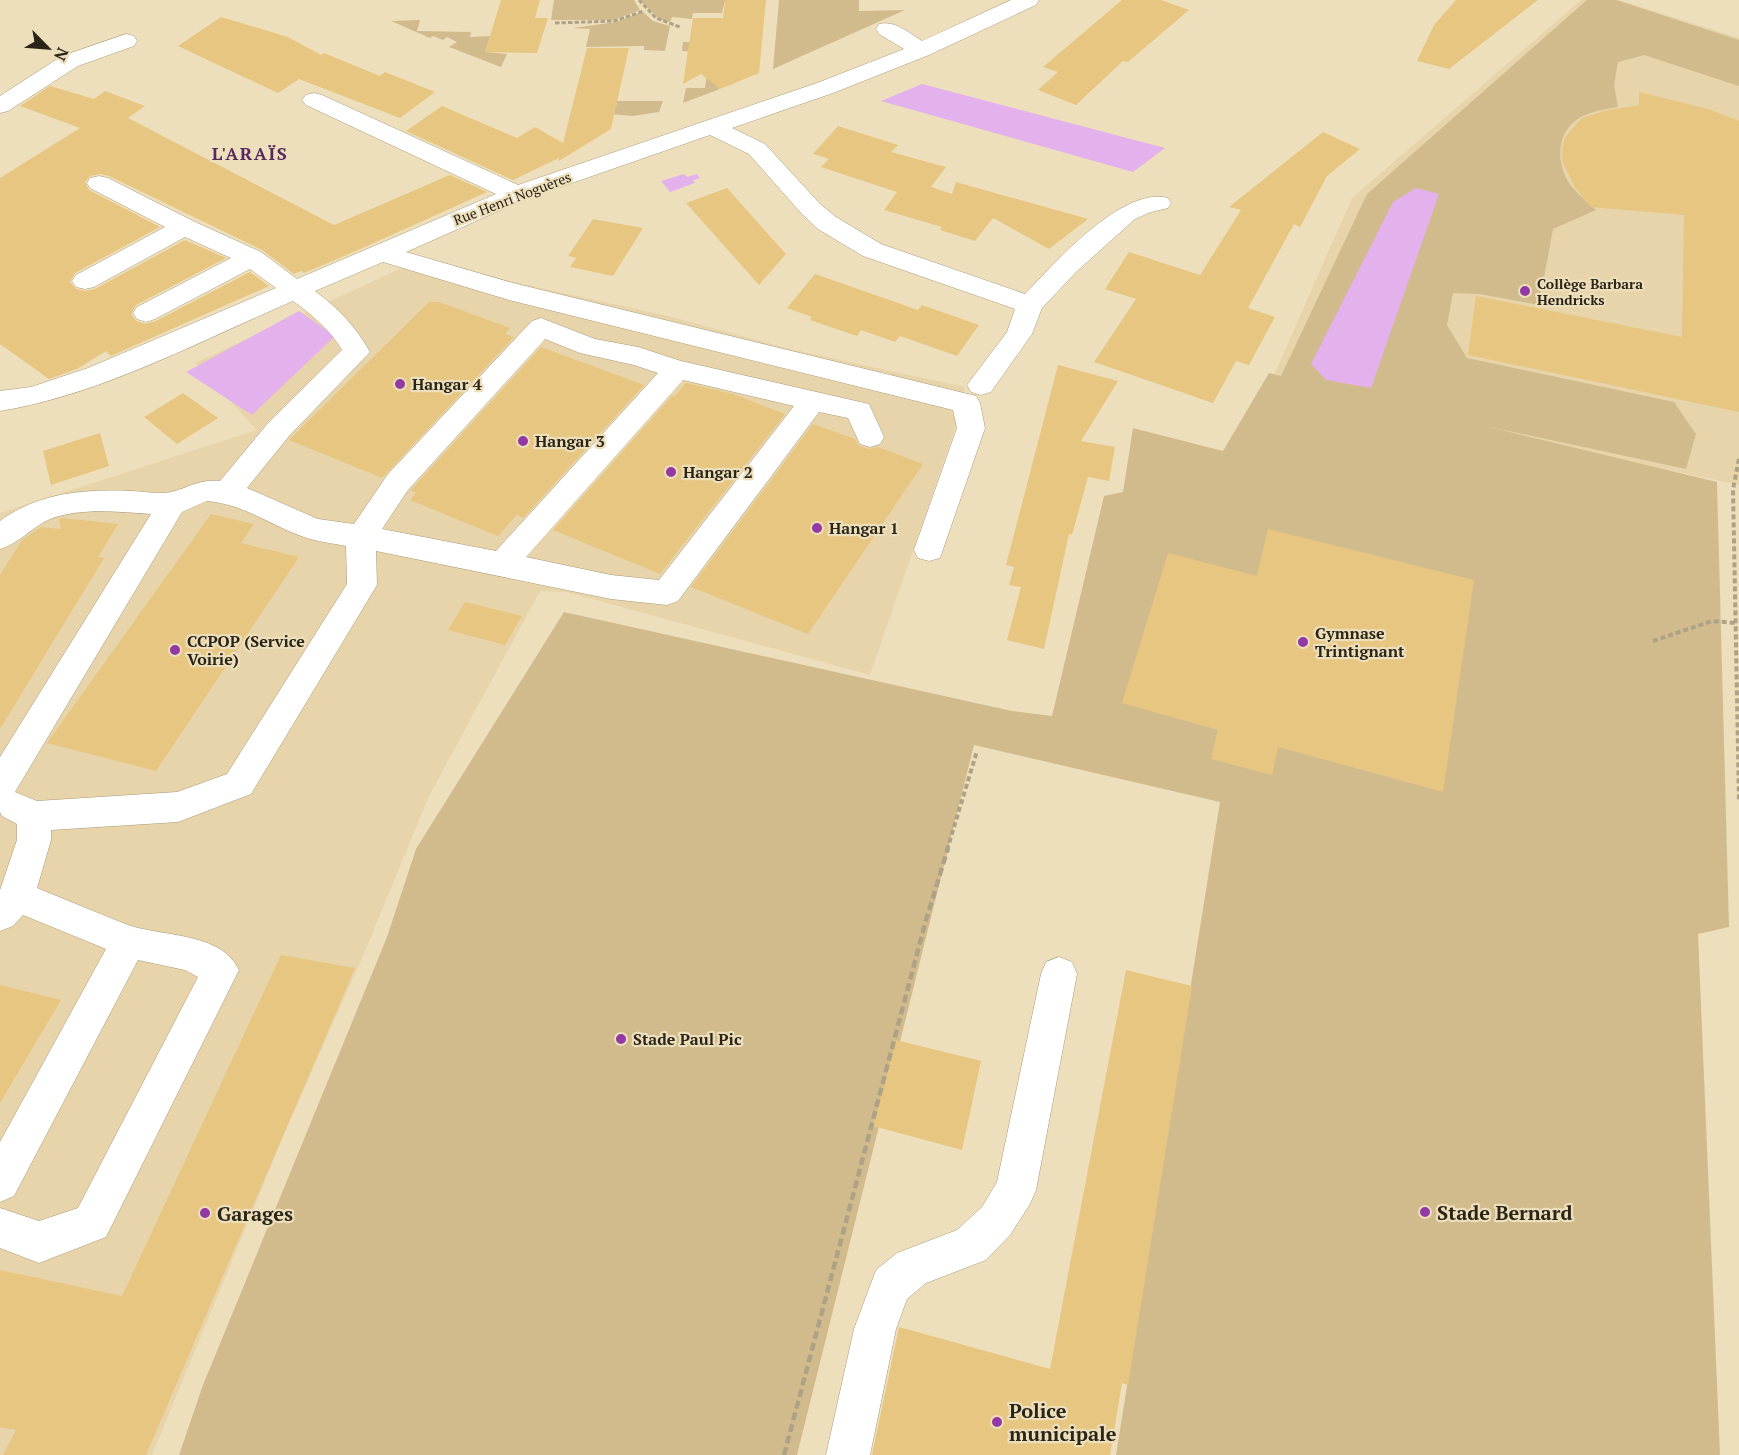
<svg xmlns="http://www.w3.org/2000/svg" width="1739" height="1455" font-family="'PT Serif',serif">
<rect width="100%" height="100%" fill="#eedfbc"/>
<path fill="#e7d4aa" d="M 1581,0 L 1619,0 L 1739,38 L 1739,485 L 1270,384 L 1352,198 Z
M 406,266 L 491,277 L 668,316 L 790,349 L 965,387 L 955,429 L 870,675 L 566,592 L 540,591 L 428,798 L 366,949 L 286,1130 L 152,1455 L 0,1455 L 0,513 L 257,430 L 195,363 Z"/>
<path fill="#d1bb8d" d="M 554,0 L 634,0 L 640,10 L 613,20 L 551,20 Z
M 640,0 L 725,0 L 722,13 L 693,13 L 692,19 L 672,17 L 670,22 L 659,19 Z
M 779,0 L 859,0 L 859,11 L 905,10 L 773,69 Z
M 1587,0 L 1616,0 L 1739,40 L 1739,86 L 1644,55 L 1618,62 L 1614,85 L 1618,107 C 1606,109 1592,111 1581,117 C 1555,131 1555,165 1572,187 C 1579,195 1588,203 1596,210 L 1553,229 L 1539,305 L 1479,294 L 1453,293 L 1447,325 L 1467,358 L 1674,402 L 1696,434 L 1686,469 L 1485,426 L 1717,482 L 1729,927 L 1698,934 L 1720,1455 L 1116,1455 L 1220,802 L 974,745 L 797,1455 L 179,1455 L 203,1385 L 387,937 L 416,849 L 564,612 L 1012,711 L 1052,716 L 1104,496 L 1123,492 L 1133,428 L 1223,451 L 1269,373 L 1281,376 L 1367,194 Z
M 643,12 L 653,21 L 670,26 L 665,51 L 644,50 L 644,46 L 586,47 L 590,29 L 573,28 L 616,22 Z
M 420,20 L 417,31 L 471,32 L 470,37 L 490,36 L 485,52 L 507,54 L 501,67 L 449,47 L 457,42 L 447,37 L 443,40 L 433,36 L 430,38 L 391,21 Z
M 683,42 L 690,42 L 690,46 L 719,47 L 716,71 L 759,71 L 730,85 L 723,79 L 714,83 L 720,89 L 683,103 L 686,88 L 705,88 L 710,53 L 682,51 Z
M 617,101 L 663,101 L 659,112 L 633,116 L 600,113 L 616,107 Z"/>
<path fill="#e3b1eb" d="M 922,84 L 1165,148 L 1133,172 L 881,101 Z
M 684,174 L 687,177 L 697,174 L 700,178 L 693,180 L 695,183 L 670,192 L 661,181 Z
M 1416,188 L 1439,194 L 1371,388 L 1326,380 L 1311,364 L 1393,202 Z
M 299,311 L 335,336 L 252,415 L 186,372 Z"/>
<path fill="#e6c680" d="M 501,0 L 540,0 L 535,18 L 548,18 L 537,53 L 485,52 Z
M 725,0 L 766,0 L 759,73 L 720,89 L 701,74 L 683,84 L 693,18 L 723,18 Z
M 1122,0 L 1161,0 L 1189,10 L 1128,62 L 1123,61 L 1076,105 L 1038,90 L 1058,72 L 1043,67 Z
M 1456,0 L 1538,0 L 1449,69 L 1417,61 L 1434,25 Z
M 221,17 L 288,37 L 321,55 L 324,53 L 380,76 L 385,72 L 435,92 L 400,118 L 299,79 L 278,93 L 178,46 Z
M 587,48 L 629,48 L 611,129 L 559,161 L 559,158 L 513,180 L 406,131 L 442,106 L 517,138 L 535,127 L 563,143 Z
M 50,86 L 94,99 L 105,91 L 145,106 L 128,118 L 334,225 L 450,175 L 487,192 L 356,251 L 304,273 L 301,271 L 294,274 L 262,250 L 109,176 L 99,174 L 90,176 L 85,182 L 89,190 L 160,227 L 75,273 L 70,282 L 76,289 L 85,291 L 95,289 L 185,240 L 226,258 L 136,305 L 131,314 L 136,321 L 145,324 L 156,321 L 250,272 L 269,286 L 111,356 L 106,351 L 77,369 L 49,379 L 0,344 L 0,178 L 80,128 L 20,106 Z
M 1639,92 L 1708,109 L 1739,121 L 1739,412 L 1468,355 L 1476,296 L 1682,337 L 1684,215 L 1591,207 L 1574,186 L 1563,163 L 1562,150 L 1565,137 L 1582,118 L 1604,111 L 1639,105 Z
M 838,126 L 898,145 L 891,152 L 946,167 L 931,187 L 952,194 L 956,182 L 1088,219 L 1049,249 L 993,218 L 975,241 L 940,230 L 942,227 L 884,210 L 897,192 L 821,167 L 829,159 L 813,154 Z
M 1323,132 L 1360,149 L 1327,176 L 1300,227 L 1294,224 L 1248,308 L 1275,317 L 1249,365 L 1236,361 L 1213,403 L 1094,362 L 1136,299 L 1105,289 L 1129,252 L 1200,275 L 1241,210 L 1229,207 Z
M 727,188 L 786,254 L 759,285 L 686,203 Z
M 593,219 L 643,228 L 613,276 L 570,267 L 576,258 L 568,256 Z
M 815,274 L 918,310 L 922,305 L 979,325 L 957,356 L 900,336 L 895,342 L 861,330 L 857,336 L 810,320 L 812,317 L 787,308 Z
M 429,302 L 439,302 L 510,328 L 505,334 L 514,337 L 382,478 L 289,440 Z
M 541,347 L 644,385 L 523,518 L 517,515 L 498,536 L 410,500 L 416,493 L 411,490 Z
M 1058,365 L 1118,381 L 1081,441 L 1115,447 L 1109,481 L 1088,477 L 1072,535 L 1069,534 L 1044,649 L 1007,640 L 1021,587 L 1009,585 L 1014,567 L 1006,565 Z
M 686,383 L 733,394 L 785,414 L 660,574 L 553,530 L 672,396 L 674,397 Z
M 183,393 L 218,418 L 177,444 L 144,417 Z
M 813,424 L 855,439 L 859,446 L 869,449 L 878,447 L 923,464 L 808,634 L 691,587 Z
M 100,433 L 109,466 L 51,485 L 43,451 Z
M 211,514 L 254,524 L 241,543 L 299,557 L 156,771 L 47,743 Z
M 61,518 L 118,524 L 98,557 L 104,558 L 0,729 L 0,575 L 22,540 L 41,527 L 61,529 L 59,519 Z
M 1268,529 L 1474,580 L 1443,792 L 1278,747 L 1272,775 L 1211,759 L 1218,730 L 1122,703 L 1168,553 L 1257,576 Z
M 465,602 L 522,616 L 505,645 L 448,630 Z
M 281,955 L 355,968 L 146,1455 L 3,1455 L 16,1430 L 0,1427 L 0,1270 L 122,1296 Z
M 1126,970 L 1192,986 L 1128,1385 L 1122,1383 L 1110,1455 L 872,1455 L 899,1327 L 1050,1369 Z
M 0,985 L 61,1000 L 0,1103 Z
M 896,1040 L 981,1061 L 962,1150 L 873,1126 Z"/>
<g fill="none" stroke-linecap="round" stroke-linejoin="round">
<g stroke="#aa9b7b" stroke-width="1">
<path id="minor" d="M 1011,0 L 1039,0 L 1036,5 L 929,55 L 833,93 L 732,128 L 765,144 L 820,204 L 836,217 L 881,244 L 1025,294 C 1055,263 1122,186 1168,198 L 1171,203 L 1168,208 L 1151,212 L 1135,219 L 1076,272 L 1042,308 L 1032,334 L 991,392 L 981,395 L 971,392 L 967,385 L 1007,332 L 1015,309 L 863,256 L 818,229 L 802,214 L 749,154 L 710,135 L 526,199 L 406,252 L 513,283 L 976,396 L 980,403 L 985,428 L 940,558 L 929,561 L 918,558 L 914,550 L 957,428 L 953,410 L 509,300 L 383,262 L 315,291 C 338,308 356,327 370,352 L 289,436 L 247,488 L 318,519 L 354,524 L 388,474 L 532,321 L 541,318 L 595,339 L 638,347 L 681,361 L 869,404 L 884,437 L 880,444 L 870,447 L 860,444 L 848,418 L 819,412 L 678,601 L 667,605 L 611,599 L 376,551 L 377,585 L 251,794 L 178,822 L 51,830 L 51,840 L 37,888 C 67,900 97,913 128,925 C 162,937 222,932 239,970 L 106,1237 L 39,1263 L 0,1248 L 0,1208 L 39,1221 L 78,1208 L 198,977 L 185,970 L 138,960 L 14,1196 L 0,1202 L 0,1142 L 106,949 L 23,915 L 13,926 L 0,931 L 0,890 L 17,840 L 17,824 L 2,816 L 0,812 L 0,757 L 151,514 C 119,512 78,507 48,520 C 31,528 18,544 0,549 L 0,521 C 38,493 83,489 129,491 C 142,491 159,495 171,492 C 191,487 198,479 220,481 L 269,422 L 342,350 C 331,330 311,314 293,301 C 200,341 100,395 0,411 L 0,391 L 31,387 L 88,368 L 276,288 L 250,269 L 155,319 L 146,322 L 137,319 L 133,313 L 137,307 L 231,258 L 185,237 L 94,287 L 85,289 L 76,287 L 72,281 L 76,275 L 165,227 L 90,188 L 87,183 L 90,178 L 99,176 L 108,178 L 193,221 L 261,252 L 297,279 L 496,194 L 306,105 L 302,100 L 306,95 L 314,93 L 322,95 L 518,185 L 817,83 L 904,49 L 879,34 L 876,29 L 879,24 C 895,20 909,33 922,41 ZM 545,339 L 580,353 L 634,365 L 658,373 L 496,551 L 382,529 L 408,490 ZM 683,380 L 794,406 L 659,580 L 611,575 L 526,557 ZM 207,501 C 244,504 271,526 304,537 C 318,542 332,543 346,546 L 347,584 L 227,774 L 177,792 L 37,801 L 15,792 L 182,512 Z
M 126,34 L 134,36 L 137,41 L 134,46 L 78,66 L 8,111 L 0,113 L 0,96 L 62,56 Z
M 1059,957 L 1072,962 L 1077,974 L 1036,1190 L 1030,1204 L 1010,1235 L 986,1260 L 926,1283 L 907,1299 L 896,1329 L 870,1455 L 826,1455 L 854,1329 L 876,1270 L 897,1253 L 957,1230 L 982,1207 L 997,1182 L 1041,974 L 1046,962 Z"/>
</g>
<path stroke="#aea286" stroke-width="3" stroke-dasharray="4.5 2" stroke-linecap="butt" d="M 639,0 L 656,18 L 680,27
M 555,23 L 614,21 L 644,11"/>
<path stroke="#aea286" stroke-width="4" stroke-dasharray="5 3" stroke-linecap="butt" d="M 1739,459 L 1733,489 L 1739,801
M 1653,641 L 1712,621 L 1736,623
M 947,850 L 977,751"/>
<path stroke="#aea286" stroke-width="4.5" stroke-dasharray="8 4" stroke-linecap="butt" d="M 784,1455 L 926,920 L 948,848"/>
<use href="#minor" fill="#fff" fill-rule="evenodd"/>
</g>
<g fill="#9339a3" stroke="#eedfbc" stroke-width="2">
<circle cx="1525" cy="291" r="6"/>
<circle cx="400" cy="384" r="6"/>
<circle cx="523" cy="441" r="6"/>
<circle cx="671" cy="472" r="6"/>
<circle cx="817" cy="528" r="6"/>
<circle cx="1303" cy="642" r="6"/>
<circle cx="175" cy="650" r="6"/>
<circle cx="621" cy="1039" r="6"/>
<circle cx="1425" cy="1212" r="6"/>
<circle cx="205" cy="1213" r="6"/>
<circle cx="997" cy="1422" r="6"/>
</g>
<g text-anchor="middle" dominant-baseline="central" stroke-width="4.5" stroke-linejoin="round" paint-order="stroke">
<g font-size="14" fill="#2b2518" stroke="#eedfbc">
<text transform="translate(512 198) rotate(-21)">Rue Henri Noguères</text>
</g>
<g font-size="14" font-weight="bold" fill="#2b2518" stroke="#eedfbc" text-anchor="start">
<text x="1537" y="283">Collège Barbara<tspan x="1537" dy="16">Hendricks</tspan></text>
</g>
<g font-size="16" font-weight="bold" fill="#2b2518" stroke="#eedfbc" text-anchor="start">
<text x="412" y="384">Hangar 4</text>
<text x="535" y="441">Hangar 3</text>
<text x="683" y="472">Hangar 2</text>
<text x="829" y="528">Hangar 1</text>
<text x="1315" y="633">Gymnase<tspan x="1315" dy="18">Trintignant</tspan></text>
<text x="187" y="641">CCPOP (Service<tspan x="187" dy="18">Voirie)</tspan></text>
<text x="633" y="1039">Stade Paul Pic</text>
</g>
<g font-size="18" font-weight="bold" letter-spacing="1.5" fill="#562a5e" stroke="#eedfbc">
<text x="250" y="153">L'ARAÏS</text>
</g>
<g font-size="20" font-weight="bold" fill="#2b2518" stroke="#eedfbc" text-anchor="start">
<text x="1437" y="1212">Stade Bernard</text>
<text x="217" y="1213">Garages</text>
<text x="1009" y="1410">Police<tspan x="1009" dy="23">municipale</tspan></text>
</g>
</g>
<g transform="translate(48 48) rotate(115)" stroke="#eedfbc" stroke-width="4.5" paint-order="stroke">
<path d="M0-4.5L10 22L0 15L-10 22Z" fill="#2b2518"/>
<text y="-9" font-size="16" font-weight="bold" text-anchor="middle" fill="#2b2518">N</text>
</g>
</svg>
